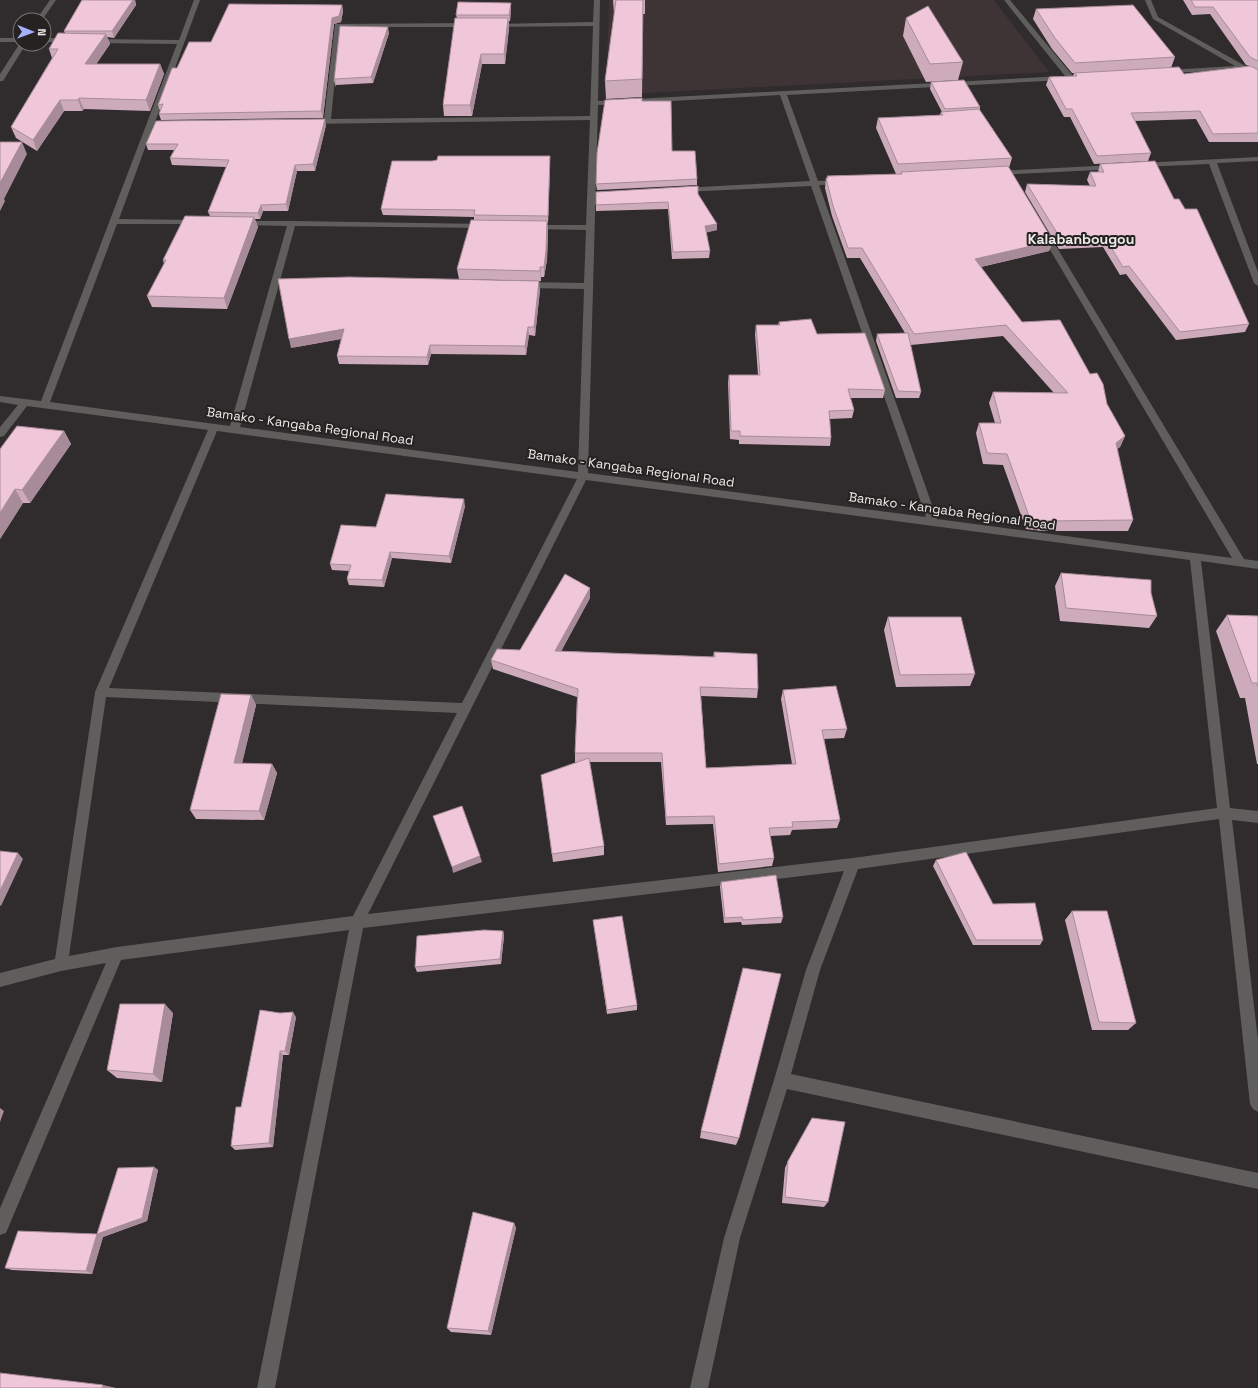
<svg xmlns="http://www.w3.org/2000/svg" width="1258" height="1388" font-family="'Space Grotesk',sans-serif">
<rect width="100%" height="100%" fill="#302b2c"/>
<path fill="#3e3335" d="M 609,0 L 994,0 L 1049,72 L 606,95 Z"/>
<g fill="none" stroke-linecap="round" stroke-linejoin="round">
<path fill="#605d5d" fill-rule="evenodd" d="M 50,0 L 56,0 L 42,20 L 36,20 Z
M 194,0 L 200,0 L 155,122 L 170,122 L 174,124 L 170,126 L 153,126 L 119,219 L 197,220 L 201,222 L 197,224 L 117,224 L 50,402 L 230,426 L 287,226 L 240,225 L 236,223 L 237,221 L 292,221 L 485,224 L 489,226 L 488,228 L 295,226 L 240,427 L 578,472 L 584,289 L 524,288 L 520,285 L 524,282 L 584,283 L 586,230 L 532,229 L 528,227 L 532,225 L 586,225 L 590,120 L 306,124 L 305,122 L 309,120 L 324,120 L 335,24 L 469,23 L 472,25 L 469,27 L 340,27 L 331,119 L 590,116 L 593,26 L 494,27 L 492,26 L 492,24 L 593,22 L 594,0 L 600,0 L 598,101 L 1065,76 L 1004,0 L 1010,0 L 1073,76 L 1073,80 L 1066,78 L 1063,80 L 787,95 L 818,181 L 841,180 L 845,182 L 841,184 L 819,185 L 937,519 L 1232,558 L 1039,231 L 1043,229 L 1047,231 L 1244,559 L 1258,561 L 1258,569 L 1201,561 L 1230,808 L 1258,811 L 1258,823 L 1232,820 L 1258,1040 L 1258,1112 L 1253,1109 L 1250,1104 L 1219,819 L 858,869 L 820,970 L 791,1074 L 1258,1173 L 1258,1189 L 787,1089 L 740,1238 L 708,1388 L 690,1388 L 724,1238 L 774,1080 L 806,970 L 844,871 L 363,928 L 275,1388 L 257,1388 L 349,930 L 121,960 L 6,1233 L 0,1235 L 0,1208 L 106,963 L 61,971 L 0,987 L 0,973 L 55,959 L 95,692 L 208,430 L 27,406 L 4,436 L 0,437 L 0,427 L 18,405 L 0,402 L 0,396 L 41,401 L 177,44 L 93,43 L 90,41 L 93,39 L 179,40 ZM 780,95 L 810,181 L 682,188 L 678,190 L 682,192 L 811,186 L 926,517 L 588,473 L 598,105 ZM 217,431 L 577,479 L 462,703 L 109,688 ZM 586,480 L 1190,560 L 1217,808 L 853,858 L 368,914 ZM 106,697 L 457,713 L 353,916 L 117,947 L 69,956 Z
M 1145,0 L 1151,0 L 1158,17 L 1258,73 L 1258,78 L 1242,70 L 1166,73 L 1166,71 L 1168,70 L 1235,66 L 1153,19 Z
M 0,38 L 20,38 L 20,42 L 0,42 Z
M 44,38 L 70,38 L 73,40 L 70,42 L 44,42 Z
M 20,43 L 26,44 L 3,81 L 0,81 L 0,74 Z
M 1258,157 L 1258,161 L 1217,163 L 1258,272 L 1258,286 L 1254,283 L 1209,164 L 1141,167 L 1137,165 L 1141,163 Z
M 1115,165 L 1119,167 L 1118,169 L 996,175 L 992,173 L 996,171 Z"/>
</g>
<path fill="#ceabbb" d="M 82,0 L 135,0 L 136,5 L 114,38 L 107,37 L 110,44 L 96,64 L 160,64 L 164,74 L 150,111 L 84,109 L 82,111 L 64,111 L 37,151 L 16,138 L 11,127 L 52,58 L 49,49 L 65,33 L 64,31 Z
M 613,0 L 645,0 L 645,14 L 643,14 L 642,97 L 606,99 L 605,81 L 614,14 Z
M 1183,0 L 1258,0 L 1258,142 L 1209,142 L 1196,119 L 1135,121 L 1151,153 L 1148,161 L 1094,164 L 1070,117 L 1064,117 L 1046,85 L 1049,77 L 1073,76 L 1074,73 L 1072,73 L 1052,49 L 1033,19 L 1036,9 L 1175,57 L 1171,68 L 1184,74 L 1249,66 L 1246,65 L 1210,14 L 1192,15 Z
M 342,5 L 343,11 L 341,22 L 334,24 L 323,118 L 161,120 L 159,114 L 160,111 L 158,105 L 177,68 L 211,42 Z
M 511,9 L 510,21 L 509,21 L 509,28 L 505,64 L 482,64 L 472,116 L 444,116 L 443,105 L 457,18 L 456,15 Z
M 906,18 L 963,62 L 958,80 L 926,82 L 903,36 Z
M 340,26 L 389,33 L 373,83 L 336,85 L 336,87 L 334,81 Z
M 931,82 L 980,107 L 980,110 L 1012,158 L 1009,168 L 1053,241 L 1049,251 L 981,267 L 1022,322 L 1107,404 L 1125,436 L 1120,447 L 1117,449 L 1133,520 L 1128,531 L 1042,531 L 1026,529 L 1003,465 L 983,464 L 976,433 L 979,423 L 995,423 L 989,403 L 993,392 L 1054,393 L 1003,336 L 911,345 L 910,343 L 921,392 L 919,398 L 896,398 L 876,341 L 877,334 L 905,333 L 860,258 L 847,258 L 832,216 L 825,188 L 826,178 L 827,178 L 827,176 L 896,174 L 876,128 L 878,118 L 940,115 L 941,112 L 942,112 L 930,89 Z
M 642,101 L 672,151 L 697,179 L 697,185 L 597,190 L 596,184 Z
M 326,125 L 315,171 L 297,171 L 288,211 L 263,211 L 260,219 L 255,219 L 258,227 L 227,309 L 152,307 L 147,296 L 164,264 L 163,260 L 210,216 L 208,212 L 226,167 L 172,165 L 170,158 L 174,150 L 148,150 L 146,144 Z
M 550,162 L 548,223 L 547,223 L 548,231 L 547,260 L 544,277 L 541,277 L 541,281 L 459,279 L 457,269 L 474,220 L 474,217 L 383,215 L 381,209 Z
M 1100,164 L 1174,199 L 1249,324 L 1245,332 L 1176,340 L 1126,274 L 1120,275 L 1103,247 L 1059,249 L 1025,192 L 1027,184 L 1090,186 L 1087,180 L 1090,172 L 1098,172 Z
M 698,194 L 717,230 L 706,232 L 710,251 L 709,258 L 672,259 L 668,209 L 596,211 L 596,205 Z
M 540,290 L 535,336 L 529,335 L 526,355 L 431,354 L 428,365 L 339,364 L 337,356 L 341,339 L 291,348 Z
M 779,322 L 817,334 L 885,390 L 883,398 L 850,398 L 854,410 L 852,418 L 830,419 L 831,438 L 830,446 L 739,444 L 739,440 L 730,439 L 728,383 L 729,375 L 758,375 L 755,334 L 756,325 L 778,325 Z
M 64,431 L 71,444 L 30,503 L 23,503 L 0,539 L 0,449 Z
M 465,506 L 451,563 L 392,558 L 384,587 L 349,585 L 347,579 L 349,571 L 332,570 L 330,564 L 376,527 Z
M 1061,573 L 1151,593 L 1157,616 L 1149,628 L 1060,621 L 1055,586 Z
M 590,598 L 561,651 L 713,657 L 714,652 L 758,689 L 757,698 L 701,696 L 706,768 L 792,764 L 781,699 L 783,690 L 847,729 L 844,738 L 824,739 L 840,820 L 837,828 L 792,830 L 790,835 L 770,836 L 774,858 L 772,866 L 718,872 L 713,824 L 666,825 L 661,762 L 589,762 L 604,846 L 604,855 L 553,862 L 541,775 L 577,762 L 575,762 L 575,753 L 577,697 L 493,669 L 491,660 L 520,650 Z
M 1227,615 L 1258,616 L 1258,764 L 1257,764 L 1245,698 L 1240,698 L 1216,631 Z
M 888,617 L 975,674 L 970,686 L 896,687 L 884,630 Z
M 251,695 L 256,705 L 242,763 L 272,764 L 277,773 L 264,820 L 196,819 L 190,810 Z
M 936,860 L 993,904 L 1043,940 L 1040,945 L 973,945 L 933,866 Z
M 721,882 L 783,917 L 781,923 L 742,925 L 741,922 L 724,923 L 720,887 Z
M 1072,911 L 1136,1023 L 1128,1030 L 1092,1030 L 1065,920 Z
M 593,920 L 637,1005 L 637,1010 L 607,1014 Z
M 503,931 L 504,936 L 501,964 L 417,972 L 415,967 Z
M 173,1013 L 162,1082 L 117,1078 L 107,1070 Z
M 296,1017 L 289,1055 L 283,1055 L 273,1147 L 235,1150 L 231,1146 L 241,1107 Z
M 701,1131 L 739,1138 L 736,1145 L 700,1138 Z
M 788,1161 L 828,1202 L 824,1207 L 782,1203 L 785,1168 Z
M 154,1167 L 158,1170 L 147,1221 L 103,1237 L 92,1274 L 12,1270 L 5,1268 L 97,1234 Z
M 514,1223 L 516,1228 L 491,1335 L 451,1332 L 447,1328 Z"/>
<path fill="#a78b98" d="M 133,0 L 135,0 L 136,5 L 114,38 L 112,31 Z
M 511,3 L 511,9 L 510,21 L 509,15 Z
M 342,5 L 343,11 L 341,22 L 334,24 L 323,118 L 321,111 L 332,18 Z
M 508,18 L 509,28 L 505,64 L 504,54 Z
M 388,27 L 389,33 L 373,83 L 371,77 Z
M 106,34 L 110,44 L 89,75 L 85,64 Z
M 481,54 L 482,64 L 472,116 L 470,105 Z
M 160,64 L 164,74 L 150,111 L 146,100 Z
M 335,79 L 336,85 L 336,87 L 334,81 Z
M 79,98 L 84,109 L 82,111 L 78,100 Z
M 60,100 L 64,111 L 37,151 L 33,140 Z
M 325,119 L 326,125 L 315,171 L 313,164 Z
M 22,142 L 27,154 L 4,199 L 5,201 L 0,211 L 0,183 Z
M 550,156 L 550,162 L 548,223 L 548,216 Z
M 295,165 L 297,171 L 288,211 L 286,204 Z
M 261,205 L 263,211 L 260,219 L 258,213 Z
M 254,217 L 258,227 L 227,309 L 224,298 Z
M 547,221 L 548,231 L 547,260 L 544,277 L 544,267 Z
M 717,224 L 717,230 L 705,233 L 705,226 Z
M 1053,241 L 1049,251 L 972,269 L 975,259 Z
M 540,267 L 541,277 L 541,281 L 540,271 Z
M 539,281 L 540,290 L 535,336 L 534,327 Z
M 528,327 L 529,335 L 526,355 L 525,346 Z
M 344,329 L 346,338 L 291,348 L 289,339 Z
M 430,345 L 431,354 L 428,365 L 427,357 Z
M 64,431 L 71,444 L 30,503 L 22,490 Z
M 1125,436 L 1120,447 L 1111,453 L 1116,443 Z
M 15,489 L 23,503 L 0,539 L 0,513 Z
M 464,499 L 465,506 L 451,563 L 449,556 Z
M 390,552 L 392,558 L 384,587 L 382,580 Z
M 590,588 L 590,598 L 556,661 L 555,651 Z
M 251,695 L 256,705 L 240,772 L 234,763 Z
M 272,764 L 277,773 L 264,820 L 259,811 Z
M 18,853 L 23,859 L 1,906 L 0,905 L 0,891 Z
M 480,856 L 482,862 L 453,873 L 452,867 Z
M 503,931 L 504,936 L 501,964 L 500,959 Z
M 165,1004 L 173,1013 L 162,1082 L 153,1074 Z
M 293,1012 L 296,1017 L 289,1055 L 285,1051 Z
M 280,1051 L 283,1055 L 273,1147 L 269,1143 Z
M 0,1108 L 4,1111 L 0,1122 Z
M 154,1167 L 158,1170 L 147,1221 L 103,1237 L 92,1274 L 86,1271 L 97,1234 Z
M 514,1223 L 516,1228 L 491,1335 L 488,1331 Z
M 103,1385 L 116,1388 L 102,1388 Z"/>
<path fill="#efc7d9" stroke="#a78b98" d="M 82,0 L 133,0 L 112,31 L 64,31 Z
M 616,0 L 643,0 L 642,79 L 605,81 Z
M 1191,0 L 1258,0 L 1258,61 L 1250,57 L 1213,7 L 1195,7 Z
M 458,2 L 511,3 L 509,15 L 456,15 Z
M 229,4 L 342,5 L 339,16 L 332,18 L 321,111 L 159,114 L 163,104 L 158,105 L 172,68 L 177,68 L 189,42 L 211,42 Z
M 1133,5 L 1175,57 L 1075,63 L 1055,38 L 1036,9 Z
M 928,6 L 963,62 L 930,64 L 906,18 Z
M 455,18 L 508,18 L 504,54 L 481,54 L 470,105 L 443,105 Z
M 340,26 L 388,27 L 371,77 L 335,79 L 334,81 Z
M 58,33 L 106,34 L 85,64 L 160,64 L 146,100 L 79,98 L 78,100 L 60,100 L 33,140 L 11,127 L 58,49 L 49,49 Z
M 1251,66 L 1258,70 L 1258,133 L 1213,134 L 1200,111 L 1131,113 L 1151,153 L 1097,156 L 1072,109 L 1066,109 L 1049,77 L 1077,76 L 1075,73 L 1179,67 L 1184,74 Z
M 964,80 L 980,107 L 945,109 L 931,82 Z
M 642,98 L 642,101 L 671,101 L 672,151 L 695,151 L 697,179 L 596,184 L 597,153 L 605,100 Z
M 979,109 L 1012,158 L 898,164 L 878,118 L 943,115 L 941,112 Z
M 325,119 L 313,164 L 295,165 L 286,204 L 261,205 L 258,213 L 208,212 L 229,160 L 170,158 L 178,144 L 146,144 L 156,121 Z
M 0,142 L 22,142 L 0,183 Z
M 438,156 L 550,156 L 548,216 L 474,215 L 475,210 L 381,209 L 392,161 L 432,161 L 437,160 Z
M 1155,161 L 1174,199 L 1179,199 L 1185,209 L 1197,209 L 1249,324 L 1180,332 L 1129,266 L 1123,267 L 1106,239 L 1062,241 L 1027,184 L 1096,186 L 1090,172 L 1104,172 L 1100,164 Z
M 1008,166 L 1053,241 L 975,259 L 1022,322 L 1060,320 L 1090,374 L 1097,373 L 1103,384 L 1107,404 L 1125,436 L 1116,443 L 1133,520 L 1047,521 L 1030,519 L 1007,454 L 987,453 L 979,423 L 1001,423 L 993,392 L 1068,393 L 1006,325 L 914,334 L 862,248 L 848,248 L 833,206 L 826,178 L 828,178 L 827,176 L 902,174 L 901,172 Z
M 698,186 L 698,194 L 717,224 L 705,226 L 710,251 L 673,252 L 668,202 L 596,205 L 596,192 Z
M 185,216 L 254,217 L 224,298 L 147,296 L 166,260 L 163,260 Z
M 471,220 L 547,221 L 546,250 L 544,267 L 540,267 L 540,271 L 457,269 Z
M 349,277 L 539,281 L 534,327 L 528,327 L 525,346 L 430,345 L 427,357 L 337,356 L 344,329 L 289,339 L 278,279 Z
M 811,319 L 817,334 L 865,333 L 885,390 L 848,389 L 854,410 L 829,411 L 831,438 L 740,436 L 740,431 L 731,431 L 729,375 L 760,375 L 756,325 L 780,325 L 779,322 Z
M 908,333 L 921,392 L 898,391 L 877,334 Z
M 17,426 L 64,431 L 22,490 L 15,489 L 0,513 L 0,449 Z
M 386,494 L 464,499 L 449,556 L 390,552 L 382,580 L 347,579 L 351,565 L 330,564 L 341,525 L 376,527 Z
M 1061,573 L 1151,580 L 1151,593 L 1157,616 L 1066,608 Z
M 565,574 L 590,588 L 555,651 L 715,657 L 714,652 L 757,654 L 758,689 L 700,687 L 706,768 L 796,764 L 783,690 L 836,686 L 847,729 L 822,730 L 840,820 L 792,822 L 793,827 L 769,828 L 774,858 L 719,864 L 714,816 L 666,817 L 662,753 L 575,753 L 578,689 L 491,660 L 497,649 L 520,650 Z
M 1227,615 L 1258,616 L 1258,687 L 1257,683 L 1252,683 Z
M 888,617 L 961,617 L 975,674 L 900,675 Z
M 221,694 L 251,695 L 234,763 L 272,764 L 259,811 L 190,810 Z
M 589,758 L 604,846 L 552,854 L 541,775 Z
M 462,806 L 480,856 L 452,867 L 433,816 Z
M 0,851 L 18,853 L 0,891 Z
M 966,852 L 993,904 L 1035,903 L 1043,940 L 976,940 L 936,860 Z
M 776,875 L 783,917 L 743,920 L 742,917 L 725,918 L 721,882 Z
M 1072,911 L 1107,911 L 1136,1023 L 1099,1022 Z
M 622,916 L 637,1005 L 607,1010 L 593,920 Z
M 484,930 L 503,931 L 500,959 L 415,967 L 417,936 Z
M 743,968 L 781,974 L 739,1138 L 701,1131 Z
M 120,1004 L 165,1004 L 153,1074 L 107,1070 Z
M 260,1010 L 280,1013 L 293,1012 L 285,1051 L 280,1051 L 269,1143 L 231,1146 L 236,1107 L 241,1107 Z
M 812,1118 L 845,1122 L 828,1202 L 785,1197 L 788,1161 Z
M 154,1167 L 142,1218 L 97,1234 L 118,1168 Z
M 473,1212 L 514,1223 L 488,1331 L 447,1328 Z
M 18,1231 L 97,1234 L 86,1271 L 5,1268 Z
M 0,1373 L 103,1385 L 102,1388 L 0,1388 Z"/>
<g text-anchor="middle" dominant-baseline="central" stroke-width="4" stroke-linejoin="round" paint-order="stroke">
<g font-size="13" fill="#eeebeb" stroke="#262222">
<text transform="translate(310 426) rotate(8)">Bamako - Kangaba Regional Road</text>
<text transform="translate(631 468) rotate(8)">Bamako - Kangaba Regional Road</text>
<text transform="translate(952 511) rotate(8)">Bamako - Kangaba Regional Road</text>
</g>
<g font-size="14" font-weight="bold" fill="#eeebeb" stroke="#262222">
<text x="1081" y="239">Kalabanbougou</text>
</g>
</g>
<g transform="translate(32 32) rotate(91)"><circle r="19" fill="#262222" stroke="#767272"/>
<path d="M0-3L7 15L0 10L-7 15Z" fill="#a4b2fc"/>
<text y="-6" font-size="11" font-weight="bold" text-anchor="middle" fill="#eeebeb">N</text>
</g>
</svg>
